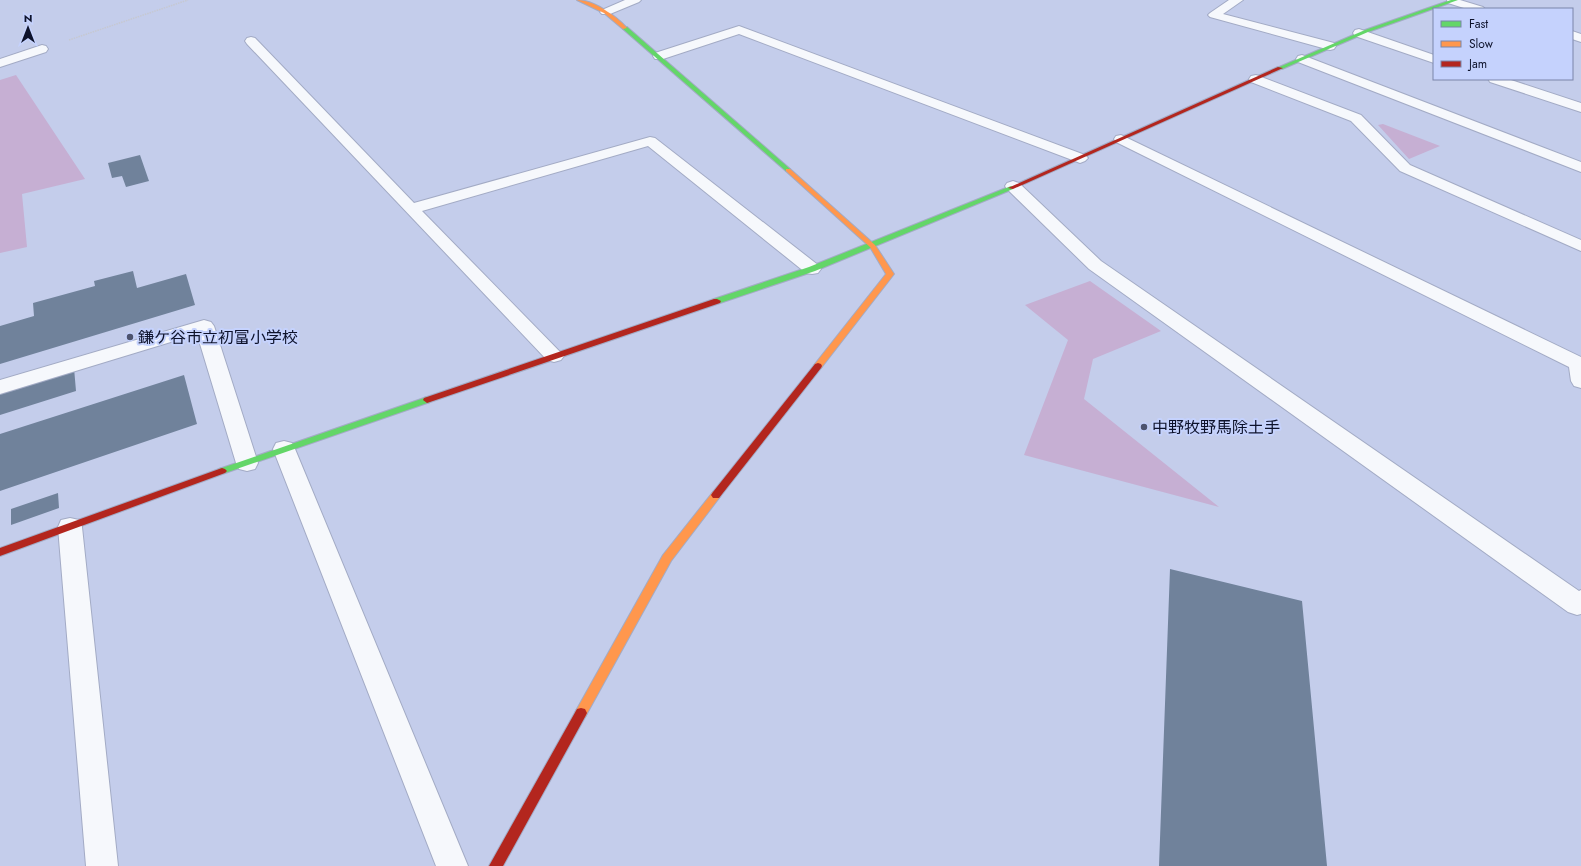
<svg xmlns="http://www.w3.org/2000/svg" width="1581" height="866" font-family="Jost,'Noto Sans JP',sans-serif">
<rect width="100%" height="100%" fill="#c4cdeb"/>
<path fill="#c6afd3" d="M 16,75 L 85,179 L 22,194 L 27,247 L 0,253 L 0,80 Z
M 1383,124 L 1440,146 L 1409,159 L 1378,125 Z
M 1090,281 L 1161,331 L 1093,359 L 1084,399 L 1219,507 L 1024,455 L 1068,340 L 1025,305 Z"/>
<path fill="#70829b" d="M 140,155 L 149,181 L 126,187 L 122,176 L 112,178 L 108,163 Z
M 133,271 L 137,288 L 186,274 L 195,305 L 0,364 L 0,326 L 34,316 L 33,303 L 95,286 L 94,281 Z
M 74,368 L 76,391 L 0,415 L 0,390 Z
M 184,375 L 197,424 L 0,491 L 0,434 Z
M 58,493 L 59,508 L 11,525 L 11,509 Z
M 1170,569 L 1302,601 L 1327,866 L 1159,866 Z"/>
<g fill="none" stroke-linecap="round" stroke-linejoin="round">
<g stroke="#a3abc5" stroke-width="2">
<path id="lane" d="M 204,320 L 211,322 L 214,326 L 258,463 L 255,469 L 247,471 L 239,469 L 236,463 L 197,334 L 0,394 L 0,380 Z"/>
</g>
<g stroke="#a3abc5" stroke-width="2">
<path id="street" d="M 625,0 L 641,0 L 639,2 L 610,14 L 602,14 L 600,12 L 602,10 Z
M 1229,0 L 1243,0 L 1223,14 L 1334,43 L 1336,46 L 1334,49 L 1330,50 L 1210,17 L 1208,15 L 1210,13 Z
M 1447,0 L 1460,0 L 1483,7 L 1485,9 L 1467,9 L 1448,3 Z
M 739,26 L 1085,155 L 1088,158 L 1085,161 L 1080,163 L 1075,161 L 739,34 L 663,59 L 655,59 L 653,56 L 655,53 Z
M 1359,29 L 1434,55 L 1434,63 L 1355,36 L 1353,33 L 1355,30 Z
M 1572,31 L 1581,34 L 1581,42 L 1572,39 Z
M 251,37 L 255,38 L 414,203 L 650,137 L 655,138 L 818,265 L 821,269 L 818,273 L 812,274 L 806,273 L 648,146 L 422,211 L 564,356 L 561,360 L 554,362 L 547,360 L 247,44 L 245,41 L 247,38 Z
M 42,45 L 46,46 L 48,49 L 46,52 L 0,67 L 0,59 Z
M 1302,55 L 1581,162 L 1581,172 L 1298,62 L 1296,59 L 1298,56 Z
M 1256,75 L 1361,115 L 1410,165 L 1581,240 L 1581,251 L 1400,171 L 1351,121 L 1251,82 L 1249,79 L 1251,76 Z
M 1488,79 L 1508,79 L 1581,103 L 1581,112 L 1490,82 Z
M 1121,135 L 1581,357 L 1581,388 L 1574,386 L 1571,381 L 1569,367 L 1116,142 L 1114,139 L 1116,136 Z
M 1013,181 L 1019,183 L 1101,261 L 1579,591 L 1581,590 L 1581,614 L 1577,615 L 1568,612 L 1089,269 L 1007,189 L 1005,186 L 1007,183 Z
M 284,441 L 292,443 L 295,449 L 468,866 L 436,866 L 273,449 L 276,443 Z
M 70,518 L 79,520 L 82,527 L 118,866 L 86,866 L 58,527 L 61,520 Z"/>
</g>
<g stroke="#a3abc5" stroke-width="2">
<path id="fast" d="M 1451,0 L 1458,0 L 1368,32 L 1282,69 L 1277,68 L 1365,30 Z
M 623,27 L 627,27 L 790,169 L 790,171 L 786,171 L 623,29 Z
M 1011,186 L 1013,187 L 1013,189 L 815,271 L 720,303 L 717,303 L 713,301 L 714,299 L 809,267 Z
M 427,397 L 431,400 L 430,402 L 225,473 L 219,473 L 217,471 L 219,469 Z"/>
</g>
<g stroke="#a3abc5" stroke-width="2">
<path id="slow" d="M 577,0 C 594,0 616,16 627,28 L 623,29 L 604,13 Z
M 786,169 L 790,169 L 875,245 L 894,274 L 821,368 L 815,368 L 814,366 L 815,364 L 886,274 L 870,247 L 786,171 Z
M 716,491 L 719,492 L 721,495 L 719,498 L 671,561 L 585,717 L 581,718 L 577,717 L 575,713 L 577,709 L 663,555 L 713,492 Z"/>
</g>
<g stroke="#a3abc5" stroke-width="2">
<path id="jam" d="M 1278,67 L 1283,68 L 1013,189 L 1008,188 Z
M 714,299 L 717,299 L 721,301 L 720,303 L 430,402 L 427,403 L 423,400 L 424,398 Z
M 818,363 L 821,364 L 822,366 L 821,368 L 719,498 L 713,498 L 711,495 L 713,492 L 815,364 Z
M 222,468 L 225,469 L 227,471 L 225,473 L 0,556 L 0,548 Z
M 581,708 L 585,709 L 587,713 L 585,717 L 503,866 L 489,866 L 577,709 Z"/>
</g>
<path stroke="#c6c8d1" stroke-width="1.5" stroke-dasharray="1.5 1" stroke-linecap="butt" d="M 69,40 L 188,0"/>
<use href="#lane" fill="#f6f8fc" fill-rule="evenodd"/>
<use href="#street" fill="#f6f8fc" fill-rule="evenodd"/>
<use href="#fast" fill="#63d668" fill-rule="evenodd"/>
<use href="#slow" fill="#ff974d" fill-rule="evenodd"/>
<use href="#jam" fill="#b3261e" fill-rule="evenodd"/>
</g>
<g fill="#4d536e" stroke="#c5d2fd" stroke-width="1.5">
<circle cx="130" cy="337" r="4"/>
<circle cx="1144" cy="427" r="4"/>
</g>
<g text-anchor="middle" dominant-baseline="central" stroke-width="4" stroke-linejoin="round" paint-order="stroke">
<g font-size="16" fill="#0d122b" stroke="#c5d2fd" text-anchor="start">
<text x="138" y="337">鎌ケ谷市立初富小学校</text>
<text x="1152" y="427">中野牧野馬除土手</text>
</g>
</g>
<rect x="1433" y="8" width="140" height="72" fill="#c5d2fd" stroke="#7b85a9"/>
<rect x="1441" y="21" width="20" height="6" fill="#63d668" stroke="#7b85a9"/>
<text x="1469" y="28" font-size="12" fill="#0d122b">Fast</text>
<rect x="1441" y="41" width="20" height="6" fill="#ff974d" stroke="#7b85a9"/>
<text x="1469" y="48" font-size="12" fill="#0d122b">Slow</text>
<rect x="1441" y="61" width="20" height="6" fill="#b3261e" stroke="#7b85a9"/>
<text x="1469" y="68" font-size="12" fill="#0d122b">Jam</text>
<g transform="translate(28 28)" stroke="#c5d2fd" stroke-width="3" paint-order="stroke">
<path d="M0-3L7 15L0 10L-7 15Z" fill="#0d122b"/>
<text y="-6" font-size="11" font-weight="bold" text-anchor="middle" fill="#0d122b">N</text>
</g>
</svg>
